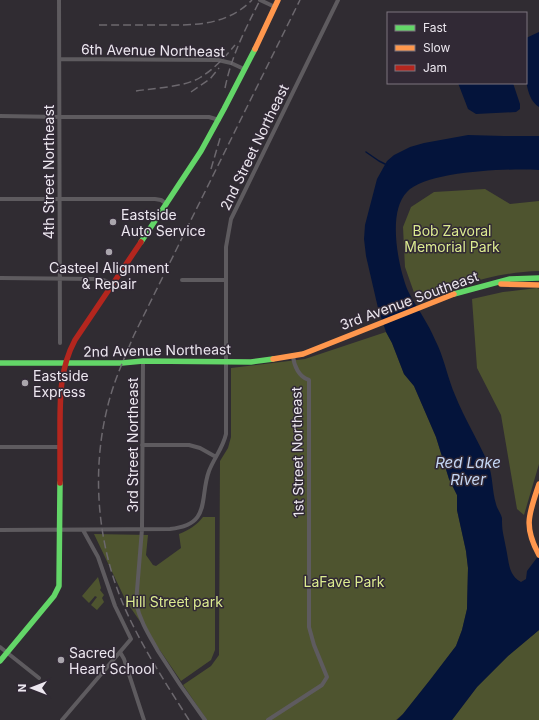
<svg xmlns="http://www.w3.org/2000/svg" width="539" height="720" font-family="Inter,sans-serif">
<rect width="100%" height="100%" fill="#302c32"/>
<path fill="#4e542f" d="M 485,189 L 510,204 L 539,201 L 539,271 C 496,272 457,286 417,301 L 405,267 L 403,227 L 411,207 L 434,192 Z
M 537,288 L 539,289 L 539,464 L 524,515 L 517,509 L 501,415 L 477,368 L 472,299 L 503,292 Z
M 386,332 L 392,343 L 404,374 L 414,386 L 436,437 L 449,479 L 457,495 L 457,510 L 466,551 L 468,568 L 467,609 L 462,630 L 456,646 L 430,680 L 403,714 L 396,720 L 207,720 L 183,685 L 211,666 L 219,655 L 220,461 L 228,448 L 231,437 L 231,368 L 305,359 Z
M 203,517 L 215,517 L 215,650 L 211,660 L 181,681 L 126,601 L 94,534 L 148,535 L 146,555 L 153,565 L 156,566 L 181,548 L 179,534 C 189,530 197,525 203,517 Z
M 98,577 L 101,588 L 100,590 L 104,595 L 102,598 L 104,602 L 97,610 L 91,605 L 97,597 L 95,596 L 89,603 L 82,596 Z
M 539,630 L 539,720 L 452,720 L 477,687 L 508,656 Z"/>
<path fill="#04143b" d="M 539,32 L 539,107 C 521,96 526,57 526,38 Z
M 458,83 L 513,83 L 520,104 L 520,109 L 516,112 L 476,114 L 468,109 Z
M 468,135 L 504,136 L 539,136 L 539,170 C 511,168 426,171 407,192 C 387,212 398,267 408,291 C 413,302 420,311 426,322 C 431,330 434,338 438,346 C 445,362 448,379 455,395 C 464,418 478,440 488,463 C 493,476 492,491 496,504 C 497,509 501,513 502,518 C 502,523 502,528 503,533 C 504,538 505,543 506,548 C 509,561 508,575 521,582 L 526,579 L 527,571 L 539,555 L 539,630 L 508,656 L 477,687 L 452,720 L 397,720 L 403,714 L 430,680 L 456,646 L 462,630 L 467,609 L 468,568 L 466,551 L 457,510 L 457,495 L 449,479 L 436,437 L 414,386 L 404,374 L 392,343 L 386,332 L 378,308 L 366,256 L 364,239 L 365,225 L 377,179 L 387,161 L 394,155 L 410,147 L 424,143 Z"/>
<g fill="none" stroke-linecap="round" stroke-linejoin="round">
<path stroke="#04143b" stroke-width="1.5" d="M 366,152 L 379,161 L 387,165"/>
<path stroke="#5e5b5f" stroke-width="4" d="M 59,0 L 60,343
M 260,0 L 275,7
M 60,59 L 218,60 L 231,63 L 244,69
M 0,116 L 60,117 L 209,117 L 219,120
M 0,199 L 155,199 L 161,200 L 167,204
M 0,278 L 99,279 L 106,281 L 112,284
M 182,280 L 226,280
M 143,361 L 142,529 L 136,603 C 140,621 149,635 158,651 C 173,675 188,697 205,720
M 142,445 L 189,445 L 200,448 L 216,457
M 0,447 L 60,447
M 0,530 L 170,529 C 212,525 199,498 209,471 C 214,458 223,448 226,434 L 226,247 L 231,219 L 338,0
M 0,647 L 39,678
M 120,652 L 124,659 L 144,720
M 62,720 L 131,639 L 115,606 L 98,557 L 83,530
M 268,720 L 322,685 L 327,677 L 314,645 L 309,627 L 309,380 C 299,377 294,366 293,356"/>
<path stroke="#63d668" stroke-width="5.5" d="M 141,242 L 201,151 L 224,109 L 255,49
M 454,294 L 510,279 L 539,278
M 0,363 L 122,363 L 143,361 L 251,362 L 273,359
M 0,661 L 54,596 L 59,586 L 60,483"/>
<path stroke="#ff974d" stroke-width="5.5" d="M 255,49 L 278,0
M 501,284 L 539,285
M 273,359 L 303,354 L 454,294
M 539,484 C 529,514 523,526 539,555"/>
<path stroke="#b3261e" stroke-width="5.5" d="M 60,483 C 60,464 60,446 60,427 C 60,396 60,368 75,340 L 141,242"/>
<path stroke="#6c686e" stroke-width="1.5" stroke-dasharray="8 4" stroke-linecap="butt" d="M 99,25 C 119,25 138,25 157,25 C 193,25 225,27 252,0
M 225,88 C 232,54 245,30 260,0
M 136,91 C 154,88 186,87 201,77 C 214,69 225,57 235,45
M 191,92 L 210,79 L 219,68
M 211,169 L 221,135
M 189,720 C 165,682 138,641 121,599 C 97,539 92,471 107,409 C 113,383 124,359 134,335 L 300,0"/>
</g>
<g fill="#aaa6ad" stroke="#312935" stroke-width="1.5">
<circle cx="113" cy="222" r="4"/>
<circle cx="109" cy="252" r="4"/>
<circle cx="25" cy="383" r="4"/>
<circle cx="61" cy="660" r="4"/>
</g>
<g text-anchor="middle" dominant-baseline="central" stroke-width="3" stroke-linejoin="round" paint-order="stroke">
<g font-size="14" fill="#ece7ef" stroke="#312935">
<text transform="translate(153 50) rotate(1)">6th Avenue Northeast</text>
<text transform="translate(254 147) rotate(-64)">2nd Street Northeast</text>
<text transform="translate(48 172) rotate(-90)">4th Street Northeast</text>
<text transform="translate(409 300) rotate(-20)">3rd Avenue Southeast</text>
<text transform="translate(157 350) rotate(-1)">2nd Avenue Northeast</text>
<text transform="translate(132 445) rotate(-90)">3rd Street Northeast</text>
<text transform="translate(297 452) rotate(-91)">1st Street Northeast</text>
</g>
<g font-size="14" fill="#ece7ef" stroke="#312935" text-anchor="start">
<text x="121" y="214">Eastside<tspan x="121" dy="16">Auto Service</tspan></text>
<text x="109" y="267" text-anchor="middle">Casteel Alignment<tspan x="109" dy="16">&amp; Repair</tspan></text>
<text x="33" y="375">Eastside<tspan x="33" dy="16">Express</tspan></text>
<text x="69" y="652">Sacred<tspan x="69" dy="16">Heart School</tspan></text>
</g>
<g font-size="14" fill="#dceb90" stroke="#312935">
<text x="452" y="230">Bob Zavoral<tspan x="452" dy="16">Memorial Park</tspan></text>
<text x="344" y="581">LaFave Park</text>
<text x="174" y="601">Hill Street park</text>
</g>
<g font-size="15" font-style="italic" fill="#c4d6f4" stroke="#312935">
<text x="468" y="462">Red Lake<tspan x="468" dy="17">River</tspan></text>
</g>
</g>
<rect x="387" y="12" width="140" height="72" fill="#312935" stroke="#7c757f"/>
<rect x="395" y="25" width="20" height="6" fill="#63d668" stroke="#7c757f"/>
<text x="423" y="32" font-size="12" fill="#ece7ef">Fast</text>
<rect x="395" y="45" width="20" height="6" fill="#ff974d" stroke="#7c757f"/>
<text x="423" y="52" font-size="12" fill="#ece7ef">Slow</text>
<rect x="395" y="65" width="20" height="6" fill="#b3261e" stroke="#7c757f"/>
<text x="423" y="72" font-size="12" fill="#ece7ef">Jam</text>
<g transform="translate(32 688) rotate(270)" stroke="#312935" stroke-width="3" paint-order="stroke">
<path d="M0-3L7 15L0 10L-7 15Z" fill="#ece7ef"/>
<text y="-6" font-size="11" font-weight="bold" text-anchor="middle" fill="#ece7ef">N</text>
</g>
</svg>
